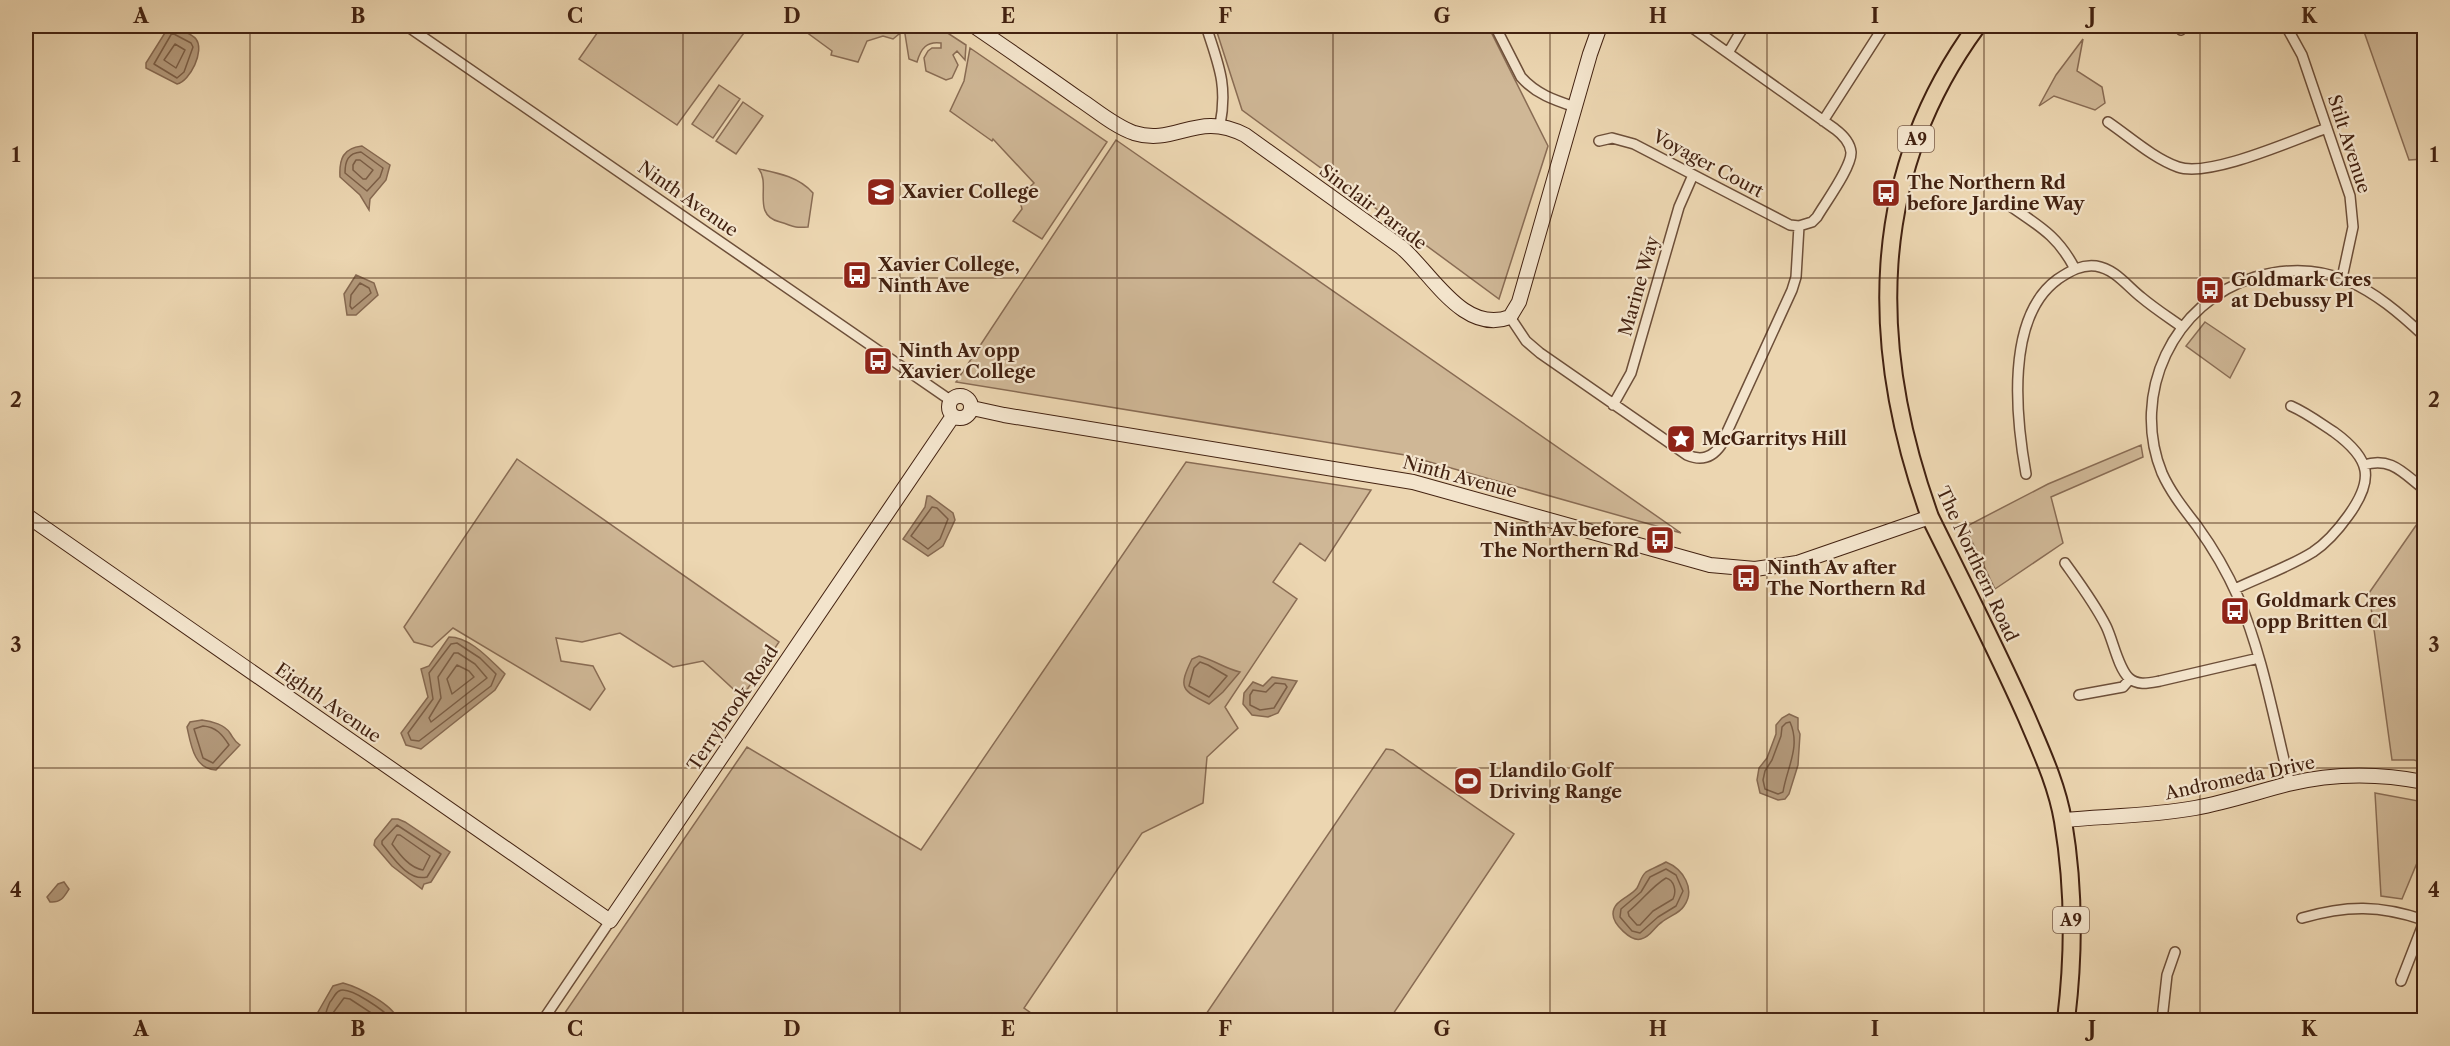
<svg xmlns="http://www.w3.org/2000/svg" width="2450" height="1046" font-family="'Libre Caslon Text',serif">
<rect width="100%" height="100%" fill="#ecd6b1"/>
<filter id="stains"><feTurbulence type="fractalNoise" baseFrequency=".00333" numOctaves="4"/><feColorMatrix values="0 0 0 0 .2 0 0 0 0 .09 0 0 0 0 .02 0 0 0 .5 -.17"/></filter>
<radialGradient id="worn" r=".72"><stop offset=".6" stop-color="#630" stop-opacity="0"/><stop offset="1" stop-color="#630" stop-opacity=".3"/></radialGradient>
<path fill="#cfb796" stroke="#896c54" stroke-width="1.5" d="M 602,26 L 749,26 L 677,125 L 579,59 Z
M 798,26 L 878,26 L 898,32 L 899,34 L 893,39 L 883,36 L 867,41 L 858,62 L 831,55 L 832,51 Z
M 915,26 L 937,26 L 966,45 L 965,60 L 957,51 L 953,55 L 958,65 L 952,78 L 946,80 L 926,71 L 924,58 L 928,51 L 932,48 L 941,48 L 941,43 C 927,41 921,48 917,62 L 909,59 L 905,34 Z
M 1215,26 L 1488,26 L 1548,146 L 1499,299 L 1242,110 Z
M 2362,26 L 2424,26 L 2424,159 L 2409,160 Z
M 2083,39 L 2077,71 L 2102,87 L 2105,103 L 2095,110 L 2054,96 L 2039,106 L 2056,75 Z
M 970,48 L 1107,142 L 1042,239 L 1013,221 L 1022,209 L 1019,197 L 1034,183 L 993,139 L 992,141 L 950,111 L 964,81 Z
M 719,85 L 740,99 L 713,138 L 692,124 Z
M 743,102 L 763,116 L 736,154 L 716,141 Z
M 1116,140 L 1681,533 L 1405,455 L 956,382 Z
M 759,169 C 778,173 799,177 813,193 L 808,227 C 791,228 794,226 780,222 C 751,215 771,185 759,169 Z
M 2205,322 L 2245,349 L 2230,378 L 2186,346 Z
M 2141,445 L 2143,457 L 2051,497 L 2063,543 L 1995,589 L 1965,527 L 2048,484 Z
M 517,459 L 779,642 L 742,697 L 703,661 L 673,667 L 620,633 L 582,642 L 556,638 L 561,661 L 593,666 L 605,689 L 590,710 L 453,628 L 432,647 L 414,642 L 404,627 Z
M 1186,462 L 1371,490 L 1325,561 L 1300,543 L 1273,582 L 1297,599 L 1225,707 L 1238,728 L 1207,757 L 1203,803 L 1142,833 L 1024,1008 L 1041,1020 L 560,1020 L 747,747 L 921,850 Z
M 2424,514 L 2424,763 L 2414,760 L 2392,760 L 2369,593 Z
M 1386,749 L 1393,750 L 1514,834 L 1389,1020 L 1202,1020 Z
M 2375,793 L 2424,802 L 2424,846 L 2402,899 L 2381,896 Z"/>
<path fill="#b3997b" stroke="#866951" stroke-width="1.5" d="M 176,27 C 181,30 192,34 196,39 C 205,51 190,81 177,84 L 146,68 L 146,63 L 168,28 Z
M 362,146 L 390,165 L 386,180 L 370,199 L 369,210 L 360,195 L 340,177 C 339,159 343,148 362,146 Z
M 356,275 L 374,283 L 378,295 L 356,315 L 347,315 L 344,294 Z
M 927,496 L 930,496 L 953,513 L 955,520 L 943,546 L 928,556 L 903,539 L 925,507 Z
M 449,637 C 471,637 490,660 505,674 L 495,690 L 421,749 L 406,745 L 401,733 L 428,697 L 421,669 L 429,666 Z
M 1199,656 C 1214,660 1226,669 1240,672 L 1223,692 L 1209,704 C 1181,690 1178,688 1192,659 Z
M 1272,677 L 1297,681 L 1278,713 L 1268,717 L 1252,715 L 1243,704 L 1244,693 L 1253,682 L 1263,686 Z
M 1789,714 L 1798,718 L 1798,729 L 1800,734 L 1798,765 L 1789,794 L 1785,799 L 1778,800 L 1760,793 L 1757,780 L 1759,768 L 1767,758 L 1776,734 L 1776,725 L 1782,718 Z
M 202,720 C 212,721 225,725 230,733 C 234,739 234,741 240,745 L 216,770 C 194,769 191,745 187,727 L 190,722 Z
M 392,819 L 398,819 L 405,822 L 450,852 L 431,882 L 424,884 L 422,889 L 392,866 L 374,845 L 375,840 Z
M 1666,862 C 1683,869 1696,889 1684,906 C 1679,914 1669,916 1662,922 C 1654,927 1651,937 1641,939 C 1631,942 1613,924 1613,914 C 1613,900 1631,897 1637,888 C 1640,883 1641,876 1646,872 C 1651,869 1661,865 1666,862 Z
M 64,882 L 69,889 C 64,897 61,903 50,902 L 47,897 L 58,884 Z
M 343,983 C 358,987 394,1005 398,1020 L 320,1020 L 318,1012 L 333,986 Z"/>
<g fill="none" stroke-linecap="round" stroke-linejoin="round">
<path stroke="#7b5e46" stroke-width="1.5" d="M 172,33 L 191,43 L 193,47 L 184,72 L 177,78 L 154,64 Z
M 175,44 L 185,50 L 176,68 L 164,60 Z
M 361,152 L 383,168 L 380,177 L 367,191 L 345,173 C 345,161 348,153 361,152 Z
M 356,160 L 360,160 L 373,170 L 366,179 L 363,179 L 353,170 L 353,165 Z
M 360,283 L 369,288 L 371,293 L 352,309 L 350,306 L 351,295 Z
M 932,507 L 937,508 L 948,519 L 940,539 L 928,549 L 911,536 Z
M 457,643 L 480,658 L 496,674 L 491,686 L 419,741 L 411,740 L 408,733 L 433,699 L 429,673 L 451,644 Z
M 454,653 L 458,653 L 475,664 L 487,678 L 431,722 L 429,718 L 441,698 L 438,677 Z
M 1200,662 L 1208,665 L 1227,676 L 1209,697 L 1189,686 L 1194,668 Z
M 457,665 L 469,671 L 474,677 L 452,694 L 447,679 Z
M 1275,683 L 1285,684 L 1287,687 L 1274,708 L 1260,710 L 1250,705 L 1250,695 L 1253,690 L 1266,692 Z
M 1790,722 C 1801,747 1787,767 1783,792 L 1778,794 L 1765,789 L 1763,780 L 1765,771 L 1772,760 L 1781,736 L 1782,727 L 1786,723 Z
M 203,726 C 216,727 222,734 229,745 L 213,763 L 203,758 L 194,729 Z
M 397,825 L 441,854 L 427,877 C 408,882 392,856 382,844 L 382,841 Z
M 397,835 L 400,835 L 430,856 L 423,870 C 410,868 400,855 392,844 Z
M 1666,869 L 1676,875 L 1683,891 L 1676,906 L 1658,917 L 1640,933 L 1632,931 L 1620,917 L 1621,909 L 1641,892 L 1650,877 Z
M 1666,878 C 1674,880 1677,891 1673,899 L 1653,911 L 1640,925 L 1637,925 L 1629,916 L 1628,912 C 1642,901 1651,887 1666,878 Z
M 326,1020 C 325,1013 327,1009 330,1002 C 333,999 335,993 339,991 C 349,985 386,1012 392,1020
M 333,1020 L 333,1013 L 344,998 L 350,999 L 382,1020"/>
<g stroke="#6d4f39" stroke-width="12">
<path id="street" d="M 407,26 L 950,400
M 1206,26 C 1218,64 1228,84 1220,125
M 1495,26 L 1521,77 C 1536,94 1554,100 1575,107
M 2286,26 L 2302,55 L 2350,196 L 2353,227 L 2342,278
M 2181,30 L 2184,26
M 1728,53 L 1744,26
M 1823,121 L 1884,26
M 2108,122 C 2130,137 2153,158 2178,167 C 2209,178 2293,140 2327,128
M 1599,141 L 1612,138 L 1634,144 L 1790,225 L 1799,226
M 2006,203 C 2037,225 2057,234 2075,269
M 1510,317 L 1526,341 L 1540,353 L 1687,455 C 1701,461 1712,458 1721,445 L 1792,290 L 1796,277 L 1799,226 L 1812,222 L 1817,217 C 1825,203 1852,167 1851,152 C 1850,142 1843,135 1835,129 L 1690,26
M 1613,405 L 1631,373 L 1679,207 L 1693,175
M 2364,465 C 2391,456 2404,474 2424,489
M 2026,474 C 2016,418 2005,317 2058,279 C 2070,271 2082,264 2096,266 C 2115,269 2127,286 2141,297 C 2154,308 2168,317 2182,327
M 2065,563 C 2080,584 2095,604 2106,626 C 2113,640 2118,668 2129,678 C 2138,686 2149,683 2160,681 L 2259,658
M 2235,589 C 2260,577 2289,567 2313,552 C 2328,542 2338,530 2348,516 C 2375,479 2371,459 2334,432 C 2320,423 2307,413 2291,406
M 2079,695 L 2123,687 L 2130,679
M 2290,784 C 2274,721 2263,656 2238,597 C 2227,572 2213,548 2197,526 C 2184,509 2171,493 2162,473 C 2130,394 2173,302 2255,277 C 2328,256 2374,289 2424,336
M 2302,918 C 2347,905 2380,905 2424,920
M 2401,981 L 2424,922
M 543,1020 L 610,921
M 2162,1020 L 2167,975 L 2175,952"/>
</g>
<g stroke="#432211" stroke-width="16">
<path id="secondary" d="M 974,26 C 1009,50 1044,74 1079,99 C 1096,110 1114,126 1134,133 C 1176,146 1197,110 1245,135 L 1401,247 C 1431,272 1463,335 1510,317 L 1519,302 L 1590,54 L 1600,26
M949 407a11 11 0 1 1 22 0a11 11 0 1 1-22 0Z
M 972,408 L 1004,415 L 1413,482 L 1710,565 L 1755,569 L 1797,563 L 1930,517
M 26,515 L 610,921 L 953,416
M 2063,820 C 2107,816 2151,816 2195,808 C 2227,802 2257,792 2288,784 C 2333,773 2379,773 2424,782"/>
</g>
<g stroke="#432211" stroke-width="20">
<path id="highway" d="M 1977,26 C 1867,176 1869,348 1930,517 C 1963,584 1997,650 2027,718 C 2041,751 2057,785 2063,821 C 2074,886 2074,955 2066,1020"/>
</g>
<use href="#street" stroke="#f3e4cc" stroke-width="9"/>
<use href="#secondary" stroke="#f3e4cc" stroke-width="14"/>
<use href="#highway" stroke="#ecd6b1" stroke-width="16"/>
</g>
<path fill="none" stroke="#432211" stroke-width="1.5" stroke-opacity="0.55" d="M 250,26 L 250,1020M 466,26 L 466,1020M 683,26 L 683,1020M 900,26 L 900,1020M 1117,26 L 1117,1020M 1333,26 L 1333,1020M 1550,26 L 1550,1020M 1767,26 L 1767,1020M 1984,26 L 1984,1020M 2200,26 L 2200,1020M 26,278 L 2424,278M 26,523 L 2424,523M 26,768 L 2424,768"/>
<defs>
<g id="school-square" transform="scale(1.5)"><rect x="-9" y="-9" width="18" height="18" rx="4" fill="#8f2418" stroke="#f3e4cc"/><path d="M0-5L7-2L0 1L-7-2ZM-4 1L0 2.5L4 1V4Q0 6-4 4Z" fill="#fff"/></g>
<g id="bus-square" transform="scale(1.5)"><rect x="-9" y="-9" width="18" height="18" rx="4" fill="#8f2418" stroke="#f3e4cc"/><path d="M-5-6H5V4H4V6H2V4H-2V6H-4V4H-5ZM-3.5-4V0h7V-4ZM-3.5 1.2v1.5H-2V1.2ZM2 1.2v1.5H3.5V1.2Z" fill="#fff"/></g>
<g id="sight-square" transform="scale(1.5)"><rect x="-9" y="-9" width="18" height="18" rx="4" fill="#8f2418" stroke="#f3e4cc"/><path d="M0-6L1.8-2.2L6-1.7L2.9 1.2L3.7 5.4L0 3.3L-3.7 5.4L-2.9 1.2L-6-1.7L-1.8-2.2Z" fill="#fff"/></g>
<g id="stadium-square" transform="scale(1.5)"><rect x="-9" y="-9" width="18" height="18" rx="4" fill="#8f2418" stroke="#f3e4cc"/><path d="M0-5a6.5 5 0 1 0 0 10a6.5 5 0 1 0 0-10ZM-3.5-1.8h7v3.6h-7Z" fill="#fff"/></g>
</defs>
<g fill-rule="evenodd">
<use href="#school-square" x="881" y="192"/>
<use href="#bus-square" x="1886" y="193"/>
<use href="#bus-square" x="857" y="275"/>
<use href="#bus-square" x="2210" y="290"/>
<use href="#bus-square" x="878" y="361"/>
<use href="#sight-square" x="1681" y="439"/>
<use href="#bus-square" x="1660" y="540"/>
<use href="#bus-square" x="1746" y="578"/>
<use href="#bus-square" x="2235" y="611"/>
<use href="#stadium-square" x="1468" y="781"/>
</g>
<g text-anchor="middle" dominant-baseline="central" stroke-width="4.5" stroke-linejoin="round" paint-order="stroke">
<g fill="#f3e4cc" stroke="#785c49" stroke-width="1.5">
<rect x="1898" y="126" width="36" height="26" rx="4.5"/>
<rect x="2053" y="907" width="36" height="26" rx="4.5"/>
</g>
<g font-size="16" font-weight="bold" fill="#432211">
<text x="1916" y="139">A9</text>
<text x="2071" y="920">A9</text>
</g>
<g font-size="18" fill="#432211" stroke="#f3e4cc">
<text transform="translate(2349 144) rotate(72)">Stilt Avenue</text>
<text transform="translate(1708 164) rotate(28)">Voyager Court</text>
<text transform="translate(688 199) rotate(35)">Ninth Avenue</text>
<text transform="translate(1373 207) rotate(37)">Sinclair Parade</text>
<text transform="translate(1639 286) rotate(-74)">Marine Way</text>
<text transform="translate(1460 477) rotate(15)">Ninth Avenue</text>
<text transform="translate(1977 564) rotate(65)">The Northern Road</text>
<text transform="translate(328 703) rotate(35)">Eighth Avenue</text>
<text transform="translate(733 708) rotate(-56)">Terrybrook Road</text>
<text transform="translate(2240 778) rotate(-12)">Andromeda Drive</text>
</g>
<g font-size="18" font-weight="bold" fill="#432211" stroke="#f3e4cc" text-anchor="start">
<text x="1907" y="183">The Northern Rd<tspan x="1907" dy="21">before Jardine Way</tspan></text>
<text x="902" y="192">Xavier College</text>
<text x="878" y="265">Xavier College,<tspan x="878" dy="21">Ninth Ave</tspan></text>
<text x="2231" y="280">Goldmark Cres<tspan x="2231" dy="21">at Debussy Pl</tspan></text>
<text x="899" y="351">Ninth Av opp<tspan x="899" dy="21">Xavier College</tspan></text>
<text x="1702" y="439">McGarritys Hill</text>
<text x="1639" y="530" text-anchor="end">Ninth Av before<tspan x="1639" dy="21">The Northern Rd</tspan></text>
<text x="1767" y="568">Ninth Av after<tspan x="1767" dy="21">The Northern Rd</tspan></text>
<text x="2256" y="601">Goldmark Cres<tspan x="2256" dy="21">opp Britten Cl</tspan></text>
<text x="1489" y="771">Llandilo Golf<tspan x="1489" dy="21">Driving Range</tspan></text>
</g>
</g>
<rect width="2450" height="1046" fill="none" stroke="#ecd6b1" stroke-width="66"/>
<rect x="33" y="33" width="2384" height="980" fill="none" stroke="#432211" stroke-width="2"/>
<g font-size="20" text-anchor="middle" font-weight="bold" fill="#432211">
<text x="141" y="23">A</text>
<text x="358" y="23">B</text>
<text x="575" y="23">C</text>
<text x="792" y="23">D</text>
<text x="1008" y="23">E</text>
<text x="1225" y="23">F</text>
<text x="1442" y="23">G</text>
<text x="1658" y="23">H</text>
<text x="1875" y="23">I</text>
<text x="2092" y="23">J</text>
<text x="2309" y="23">K</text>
<text x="16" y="162">1</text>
<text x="2434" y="162">1</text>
<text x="16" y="407">2</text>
<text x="2434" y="407">2</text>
<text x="16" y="652">3</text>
<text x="2434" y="652">3</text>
<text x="16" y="897">4</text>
<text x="2434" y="897">4</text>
<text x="141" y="1036">A</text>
<text x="358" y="1036">B</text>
<text x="575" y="1036">C</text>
<text x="792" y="1036">D</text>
<text x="1008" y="1036">E</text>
<text x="1225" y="1036">F</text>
<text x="1442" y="1036">G</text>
<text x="1658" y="1036">H</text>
<text x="1875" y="1036">I</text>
<text x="2092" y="1036">J</text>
<text x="2309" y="1036">K</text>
</g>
<rect width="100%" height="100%" filter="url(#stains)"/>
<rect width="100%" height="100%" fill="url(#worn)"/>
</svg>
